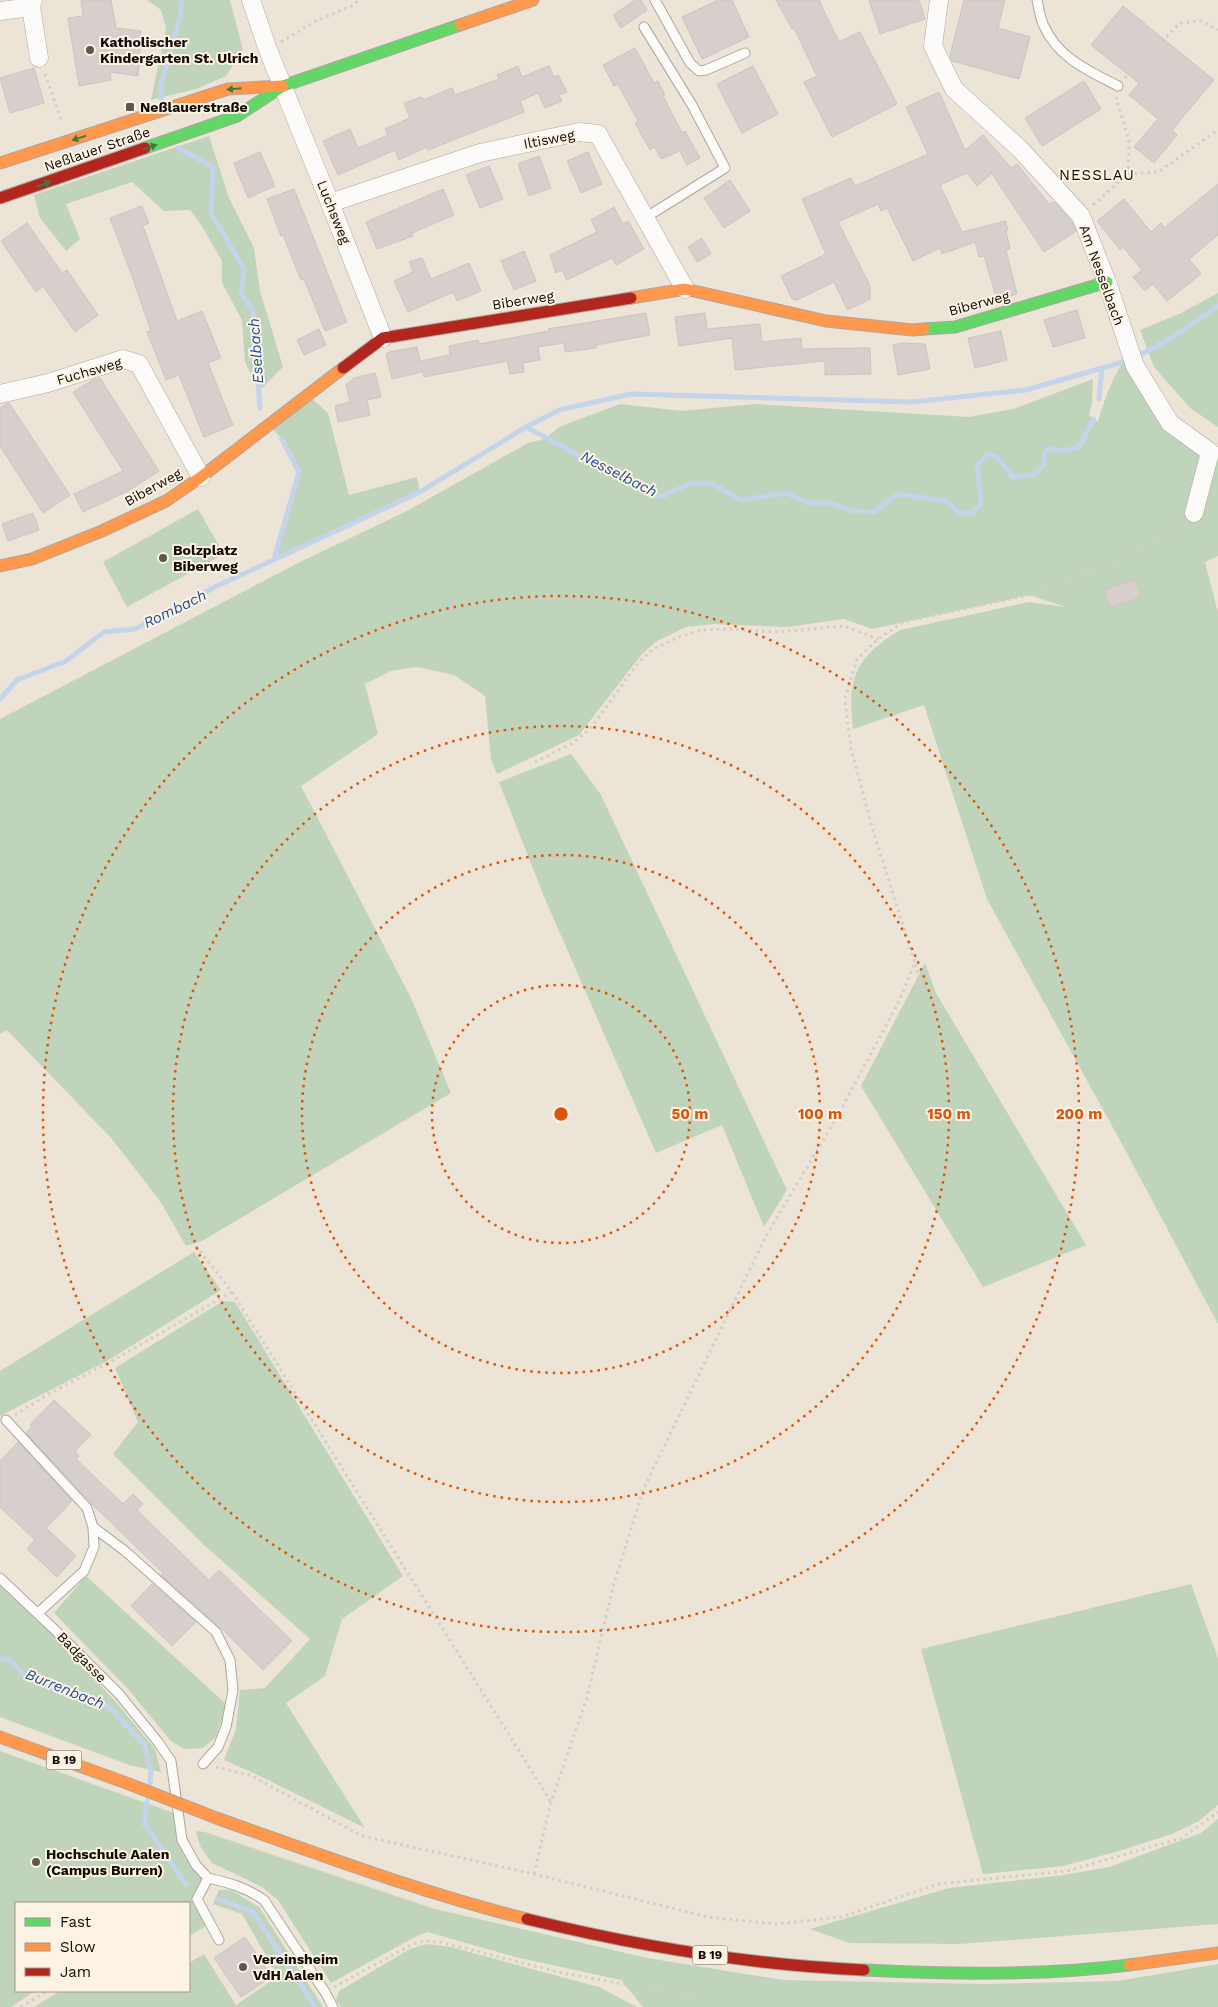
<svg xmlns="http://www.w3.org/2000/svg" width="1218" height="2007" font-family="'Work Sans',sans-serif">
<rect width="100%" height="100%" fill="#ece4d7"/>
<path fill="#c0d4bb" fill-rule="evenodd" d="M 147,0 L 230,0 L 243,50 L 226,76 L 196,89 L 151,100 L 166,28 L 161,10 Z
M 209,136 L 229,198 L 254,248 L 260,291 L 283,367 L 259,391 L 245,362 L 242,320 L 222,283 L 222,261 L 200,223 L 190,210 L 164,211 L 132,182 L 66,204 L 80,239 L 66,251 L 40,218 L 34,195 Z
M 1218,293 L 1218,427 L 1190,408 L 1154,367 L 1140,330 L 1179,314 Z
M 1123,361 L 1157,414 L 1210,452 L 1218,448 L 1218,556 L 1205,562 L 1218,613 L 1218,1324 L 1122,1144 L 987,899 L 924,705 L 853,729 C 847,679 855,657 900,630 L 1029,602 L 1066,607 L 1029,595 L 872,629 L 844,619 L 788,627 L 714,624 L 686,627 L 657,641 L 641,655 L 579,735 L 497,774 L 491,759 L 485,696 L 454,675 L 417,667 L 391,671 L 365,684 L 378,734 L 301,786 L 411,998 L 451,1093 L 202,1241 L 186,1246 L 160,1201 L 112,1139 L 7,1030 L 0,1034 L 0,719 L 302,561 L 407,511 L 528,443 L 544,439 L 561,426 L 620,404 L 682,411 L 755,404 L 969,417 L 1013,409 L 1093,379 L 1092,403 L 1089,415 L 1098,422 C 1104,400 1111,382 1123,361 ZM 1135,579 L 1141,597 L 1110,607 L 1104,590 Z
M 308,395 L 328,413 L 349,495 L 417,477 L 420,492 L 274,559 L 299,472 L 282,439 L 269,425 Z
M 198,509 L 224,554 L 127,607 L 103,562 Z
M 571,754 L 601,795 L 787,1190 L 764,1227 L 722,1125 L 656,1153 L 545,899 L 499,782 Z
M 925,963 L 936,993 L 1086,1245 L 983,1287 L 861,1086 Z
M 194,1252 L 221,1290 L 107,1361 L 0,1416 L 0,1371 Z
M 223,1301 L 235,1302 L 403,1576 L 342,1619 L 325,1676 L 286,1703 L 365,1828 L 262,1777 L 224,1760 L 236,1729 L 240,1690 L 265,1688 L 310,1639 L 204,1545 L 113,1454 L 138,1422 L 115,1368 Z
M 86,1576 L 227,1705 L 216,1737 L 203,1748 L 184,1749 L 171,1741 L 127,1688 L 54,1613 Z
M 0,1584 L 33,1612 L 114,1700 L 155,1749 L 161,1772 L 129,1765 L 0,1717 Z
M 1191,1584 L 1218,1658 L 1218,1805 L 1199,1821 L 1172,1834 L 1119,1851 L 1063,1866 L 983,1874 L 921,1649 Z
M 0,1751 L 174,1813 L 179,1841 L 204,1879 L 193,1897 L 206,1926 L 189,1936 L 189,1903 L 16,1903 L 16,1991 L 35,1991 L 11,2007 L 0,2007 Z
M 1218,1819 L 1218,1924 L 960,1944 L 849,1943 L 810,1929 L 949,1888 L 1064,1875 L 1109,1867 L 1201,1833 Z
M 196,1831 L 205,1832 L 435,1909 L 647,1958 L 783,1980 L 987,1984 L 1118,1981 L 1218,1964 L 1218,2007 L 643,2007 L 621,1980 L 515,1957 L 427,1932 L 415,1937 L 331,1983 L 278,1900 L 262,1887 L 212,1863 L 200,1846 Z
M 219,1890 L 231,1890 L 259,1907 L 323,2007 L 34,2007 L 60,1991 L 189,1991 L 189,1963 L 204,1954 L 236,2005 L 278,1976 L 242,1914 L 213,1904 Z
M 426,1944 L 451,1947 L 599,1987 L 637,2007 L 341,2007 L 336,2000 L 339,1991 L 410,1949 Z"/>
<g fill="none" stroke-linecap="round" stroke-linejoin="round">
<path stroke="#c5d4eb" stroke-width="5" d="M 161,99 L 161,85 L 181,12 L 181,0
M 178,148 L 213,167 L 211,213 L 244,269 L 241,293 L 253,311 L 260,408
M 1099,399 L 1102,368 C 1146,358 1181,331 1218,306
M 526,427 L 559,410 L 631,394 L 912,402 L 1026,390 L 1102,368
M 274,559 L 299,472 L 282,439
M 0,699 L 17,680 L 66,661 L 104,632 L 135,629 L 215,587 L 420,492 L 526,427 L 647,492 L 661,497 L 691,483 L 711,483 L 741,500 L 787,493 L 807,503 L 832,503 L 853,511 L 874,512 L 897,494 L 947,501 L 959,513 L 972,513 L 981,504 L 977,465 L 989,454 L 997,457 L 1013,477 L 1033,475 L 1044,465 L 1044,454 L 1049,448 L 1064,451 L 1079,447 L 1093,419
M 0,1659 L 10,1660 L 25,1676 L 78,1693 L 108,1706 L 144,1744 L 151,1772 L 150,1783
M 147,1801 L 144,1824 L 186,1884
M 219,1899 L 253,1912 L 315,2007"/>
</g>
<path fill="#d6cfcc" stroke="#cbc4c2" d="M 81,0 L 111,0 L 116,28 L 141,31 L 138,76 L 110,72 L 111,80 L 79,86 L 68,18 L 83,16 Z
M 635,0 L 641,0 L 647,10 L 621,28 L 613,15 Z
M 718,0 L 732,0 L 749,37 L 702,59 L 682,17 Z
M 776,0 L 819,0 L 839,42 L 860,32 L 897,104 L 832,137 L 804,82 L 817,76 L 794,28 L 792,29 Z
M 869,0 L 919,0 L 925,19 L 880,34 Z
M 964,0 L 1005,0 L 998,28 L 1030,37 L 1019,79 L 952,61 L 950,56 Z
M 1123,6 L 1214,80 L 1172,130 L 1177,135 L 1154,163 L 1134,147 L 1158,119 L 1129,95 L 1139,83 L 1091,45 Z
M 635,48 L 654,83 L 658,81 L 665,95 L 663,96 L 682,133 L 685,131 L 700,158 L 687,165 L 680,151 L 661,159 L 655,147 L 650,150 L 635,123 L 638,121 L 618,84 L 614,86 L 603,65 Z
M 518,66 L 522,77 L 549,66 L 554,77 L 558,75 L 567,92 L 559,95 L 562,101 L 545,108 L 538,93 L 520,101 L 524,112 L 428,150 L 427,147 L 399,160 L 395,150 L 338,175 L 323,141 L 350,129 L 358,148 L 388,135 L 385,129 L 410,118 L 404,103 L 422,97 L 423,100 L 452,88 L 455,95 L 499,79 L 497,75 Z
M 753,66 L 778,114 L 742,133 L 717,84 Z
M 34,68 L 44,103 L 10,113 L 0,78 Z
M 1084,81 L 1101,109 L 1042,146 L 1025,118 Z
M 939,92 L 965,150 L 983,135 L 1011,168 L 1017,164 L 1049,204 L 1054,202 L 1072,222 L 1076,231 L 1044,252 L 990,171 L 991,174 L 977,186 L 967,173 L 940,185 L 962,232 L 1005,221 L 1008,230 L 1006,231 L 1010,249 L 1006,250 L 1017,294 L 997,300 L 984,256 L 979,257 L 975,242 L 942,254 L 940,248 L 913,261 L 887,208 L 881,211 L 878,204 L 838,222 L 870,286 L 870,299 L 850,309 L 847,309 L 834,282 L 797,300 L 792,299 L 781,276 L 826,254 L 802,199 L 851,178 L 855,186 L 928,154 L 906,107 Z
M 260,152 L 275,186 L 248,198 L 234,163 Z
M 588,152 L 602,184 L 581,193 L 567,161 Z
M 539,156 L 551,188 L 529,196 L 518,164 Z
M 489,166 L 503,199 L 480,208 L 466,175 Z
M 730,180 L 750,211 L 724,228 L 704,198 Z
M 1218,184 L 1218,235 L 1189,259 L 1201,274 L 1167,301 L 1153,284 L 1145,291 L 1133,277 L 1142,270 L 1123,247 L 1120,250 L 1097,221 L 1124,199 L 1151,232 L 1161,223 L 1164,228 Z
M 294,189 L 347,322 L 325,331 L 304,279 L 301,280 L 283,235 L 281,236 L 267,199 Z
M 443,189 L 454,215 L 412,233 L 413,236 L 377,249 L 366,222 Z
M 142,206 L 149,223 L 143,226 L 177,321 L 202,311 L 221,358 L 208,363 L 233,425 L 204,437 L 179,375 L 166,380 L 147,332 L 151,331 L 132,276 L 110,218 Z
M 614,207 L 623,224 L 628,221 L 644,249 L 616,265 L 612,258 L 567,280 L 562,270 L 556,273 L 550,255 L 597,232 L 591,220 Z
M 27,223 L 62,273 L 67,270 L 98,315 L 75,332 L 43,286 L 36,292 L 1,241 Z
M 702,238 L 711,254 L 697,262 L 688,247 Z
M 524,251 L 536,281 L 514,290 L 501,261 Z
M 422,258 L 431,279 L 469,263 L 481,291 L 457,301 L 453,292 L 408,312 L 394,281 L 413,272 L 409,262 Z
M 1077,310 L 1085,338 L 1053,347 L 1044,320 Z
M 646,313 L 650,335 L 596,345 L 596,348 L 565,352 L 564,343 L 538,347 L 540,360 L 523,363 L 524,372 L 510,374 L 507,361 L 424,377 L 422,370 L 422,372 L 392,379 L 386,354 L 389,352 L 417,347 L 420,361 L 450,355 L 449,346 L 478,340 L 479,344 L 549,331 L 548,329 Z
M 705,313 L 707,329 L 760,324 L 762,342 L 801,338 L 802,349 L 870,348 L 871,374 L 825,375 L 825,361 L 735,370 L 732,338 L 679,346 L 675,317 Z
M 319,329 L 326,345 L 304,355 L 297,340 Z
M 1001,331 L 1007,360 L 975,368 L 968,338 Z
M 901,343 L 925,344 L 930,369 L 898,375 L 893,345 Z
M 375,373 L 381,397 L 367,400 L 370,415 L 338,422 L 335,406 L 350,402 L 346,385 L 354,378 Z
M 100,378 L 159,471 L 128,491 L 83,512 L 74,494 L 123,471 L 73,392 L 93,380 Z
M 7,403 L 9,403 L 70,495 L 43,513 L 0,446 L 0,408 Z
M 33,513 L 39,530 L 8,541 L 2,524 Z
M 1135,579 L 1141,597 L 1110,608 L 1104,590 Z
M 54,1400 L 91,1435 L 75,1451 L 79,1456 L 76,1459 L 123,1504 L 133,1494 L 143,1504 L 137,1510 L 209,1580 L 219,1570 L 292,1641 L 263,1670 L 220,1627 L 161,1575 L 163,1573 L 93,1505 L 26,1433 L 32,1427 L 30,1425 Z
M 18,1442 L 72,1501 L 46,1528 L 76,1556 L 57,1577 L 27,1549 L 35,1540 L 0,1507 L 0,1461 Z
M 152,1584 L 196,1622 L 172,1646 L 131,1606 Z
M 245,1937 L 272,1977 L 241,1997 L 214,1958 Z"/>
<g fill="none" stroke-linecap="round" stroke-linejoin="round">
<g stroke="#ada79d" stroke-width="11">
<path id="lane" d="M 655,0 L 690,63 L 699,71 L 706,70 L 745,53
M 1037,0 C 1039,8 1040,19 1044,26 C 1058,58 1089,71 1118,86
M 644,27 L 692,105 L 725,168 L 645,218
M 6,1420 L 87,1508 L 93,1527 L 125,1551 L 216,1632 L 230,1660 L 233,1690 L 226,1727 L 218,1747 L 203,1764
M 0,1578 L 56,1631 L 119,1694 L 158,1742 L 171,1761 L 182,1840 L 196,1865 L 208,1878
M 38,1613 L 84,1571 L 94,1547 L 93,1527
M 208,1878 C 230,1883 245,1887 264,1900 L 325,1992 L 333,2007
M 208,1878 L 197,1899 L 219,1940"/>
</g>
<g stroke="#ada79d" stroke-width="19">
<path id="street" d="M 33,0 L 31,7 L 39,58
M 251,0 L 268,50 L 330,203 L 383,338
M 939,0 L 933,46 L 954,89 L 1020,149 L 1081,216 L 1107,282 L 1135,366 L 1170,423 L 1210,452 L 1194,513
M 0,11 L 31,7
M 330,203 L 480,153 L 579,132 L 598,134 L 685,289
M 0,394 L 48,383 L 123,359 L 139,364 L 201,477"/>
</g>
<g stroke="#ada79d" stroke-width="13">
<path id="fast" d="M 145,148 L 237,116 L 283,86 L 460,25
M 924,329 L 955,327 L 1107,282
M 864,1970 C 952,1974 1042,1976 1129,1965"/>
</g>
<g stroke="#ada79d" stroke-width="13">
<path id="slow" d="M 460,25 L 533,0
M 0,163 L 228,89 L 283,86
M 631,298 L 685,289 L 826,321 L 913,330 L 924,329
M 0,566 L 32,559 L 102,531 L 166,501 L 201,477 L 343,368
M 0,1737 L 129,1784
M 219,1819 C 321,1855 422,1893 527,1919
M 1129,1965 L 1218,1953"/>
</g>
<g stroke="#ada79d" stroke-width="13">
<path id="jam" d="M 0,198 L 145,148
M 343,368 L 383,338 L 631,298
M 527,1919 C 637,1946 751,1965 864,1970"/>
</g>
<path stroke="#d1ceca" stroke-width="3" stroke-dasharray="2.5 4" stroke-linecap="butt" d="M 281,42 L 316,21 L 354,5 L 358,0
M 45,74 L 62,122
M 1125,78 L 1180,23 L 1202,21 L 1218,30
M 1128,174 L 1158,172 L 1218,130
M 1093,205 L 1128,174 L 1129,141 L 1116,97
M 535,762 L 571,744 L 590,729 L 638,663 L 653,649 L 679,637 L 701,630 L 729,629 L 778,632 L 844,626 L 878,639
M 915,964 L 929,1009
M 232,1292 L 551,1802
M 15,1415 L 50,1393 L 112,1361 L 232,1292 L 193,1242
M 216,1767 L 250,1775 L 362,1836 L 534,1874 L 708,1917 L 776,1924 L 841,1917 L 938,1884 L 1067,1871 L 1182,1838 L 1218,1812
M 534,1874 L 551,1802 L 586,1701 L 613,1587 L 643,1490 L 765,1238 L 838,1115 L 899,1001 L 915,963 L 875,837 L 851,749 L 845,699 L 857,659 L 878,639 L 903,622 L 1029,595 L 1131,555 L 1181,522
M 334,1987 L 413,1944 L 424,1941 L 440,1942 L 562,1973 L 696,1997
M 21,2007 L 47,1991"/>
<use href="#lane" stroke="#fcfbf9" stroke-width="9"/>
<use href="#street" stroke="#fcfbf9" stroke-width="18"/>
<use href="#fast" stroke="#63d668" stroke-width="11"/>
<use href="#slow" stroke="#ff974d" stroke-width="11"/>
<use href="#jam" stroke="#b3261e" stroke-width="11"/>
<g stroke="#ada79d" stroke-width="13" stroke-linecap="butt">
<path id="slow-bridge" d="M 129,1784 L 219,1819"/>
</g>
<use href="#slow-bridge" stroke="#ff974d" stroke-width="11"/>
</g>
<defs><path id="oneway-solid" d="M-6-.8H1V-3.2L6.5 0L1 3.2V.8H-6Z" transform="scale(1.25)"/></defs>
<g fill="#3e7b3b">
<use href="#oneway-solid" transform="translate(234 89) rotate(175)"/>
<use href="#oneway-solid" transform="translate(79 138) rotate(162)"/>
<use href="#oneway-solid" transform="translate(150 147) rotate(-19)"/>
<use href="#oneway-solid" transform="translate(44 184) rotate(-19)"/>
</g>
<g fill="none" stroke="#dd550c" stroke-width="2.5" stroke-dasharray="2.5 5">
<circle cx="561" cy="1114" r="129"/>
<circle cx="561" cy="1114" r="259"/>
<circle cx="561" cy="1114" r="388"/>
<circle cx="561" cy="1114" r="518"/>
</g>
<g fill="#5e574e" stroke="#fdf3e5" stroke-width="2">
<circle cx="90" cy="50" r="5"/>
<rect x="125" y="102" width="10" height="10" rx="2.5"/>
<circle cx="163" cy="558" r="5"/>
<circle cx="36" cy="1862" r="5"/>
<circle cx="243" cy="1967" r="5"/>
</g>
<g text-anchor="middle" dominant-baseline="central" stroke-width="4" stroke-linejoin="round" paint-order="stroke">
<g fill="#fdf3e5" stroke="#585148" stroke-width="1">
<rect x="46.5" y="1750.5" width="35" height="19" rx="4"/>
<rect x="692.5" y="1945.5" width="35" height="19" rx="4"/>
</g>
<g font-size="12" font-weight="bold" fill="#110b05">
<text x="64" y="1760">B 19</text>
<text x="710" y="1955">B 19</text>
</g>
<g font-size="14" font-weight="bold" fill="#110b05" stroke="#fdf3e5" text-anchor="start">
<text x="100" y="42">Katholischer<tspan x="100" dy="16">Kindergarten St. Ulrich</tspan></text>
<text x="140" y="107">Neßlauerstraße</text>
<text x="173" y="550">Bolzplatz<tspan x="173" dy="16">Biberweg</tspan></text>
<text x="46" y="1854">Hochschule Aalen<tspan x="46" dy="16">(Campus Burren)</tspan></text>
<text x="253" y="1959">Vereinsheim<tspan x="253" dy="16">VdH Aalen</tspan></text>
</g>
<g font-size="14" fill="#110b05" stroke="#fdf3e5">
<text transform="translate(549 139) rotate(-11)">Iltisweg</text>
<text transform="translate(97 149) rotate(-19)">Neßlauer Straße</text>
<text transform="translate(334 212) rotate(68)">Luchsweg</text>
<text transform="translate(1102 275) rotate(70)">Am Nesselbach</text>
<text transform="translate(523 300) rotate(-9)">Biberweg</text>
<text transform="translate(979 303) rotate(-15)">Biberweg</text>
<text transform="translate(89 371) rotate(-16)">Fuchsweg</text>
<text transform="translate(153 487) rotate(-29)">Biberweg</text>
<text transform="translate(82 1657) rotate(46)">Badgasse</text>
</g>
<g font-size="15" letter-spacing="1" fill="#110b05" stroke="#fdf3e5">
<text x="1097" y="175">NESSLAU</text>
</g>
<g font-size="15" font-style="italic" fill="#1d4d95" stroke="#fdf3e5">
<text transform="translate(256 351) rotate(-94)">Eselbach</text>
<text transform="translate(619 474) rotate(27)">Nesselbach</text>
<text transform="translate(175 609) rotate(-26)">Rombach</text>
<text transform="translate(65 1689) rotate(22)">Burrenbach</text>
</g>
</g>
<circle cx="561" cy="1114" r="8" fill="#dd550c" stroke="#fdf3e5" stroke-width="2.5"/>
<g font-size="15" text-anchor="middle" font-weight="bold" fill="#dd550c" stroke="#fdf3e5" stroke-width="4" stroke-linejoin="round" paint-order="stroke">
<text x="690" y="1119">50 m</text>
<text x="820" y="1119">100 m</text>
<text x="949" y="1119">150 m</text>
<text x="1079" y="1119">200 m</text>
</g>
<rect x="15" y="1902" width="175" height="90" fill="#fdf3e5" stroke="#9f968b"/>
<rect x="25" y="1918" width="25" height="8" fill="#63d668" stroke="#9f968b"/>
<text x="60" y="1927" font-size="15" fill="#110b05">Fast</text>
<rect x="25" y="1943" width="25" height="8" fill="#ff974d" stroke="#9f968b"/>
<text x="60" y="1952" font-size="15" fill="#110b05">Slow</text>
<rect x="25" y="1968" width="25" height="8" fill="#b3261e" stroke="#9f968b"/>
<text x="60" y="1977" font-size="15" fill="#110b05">Jam</text>
</svg>
